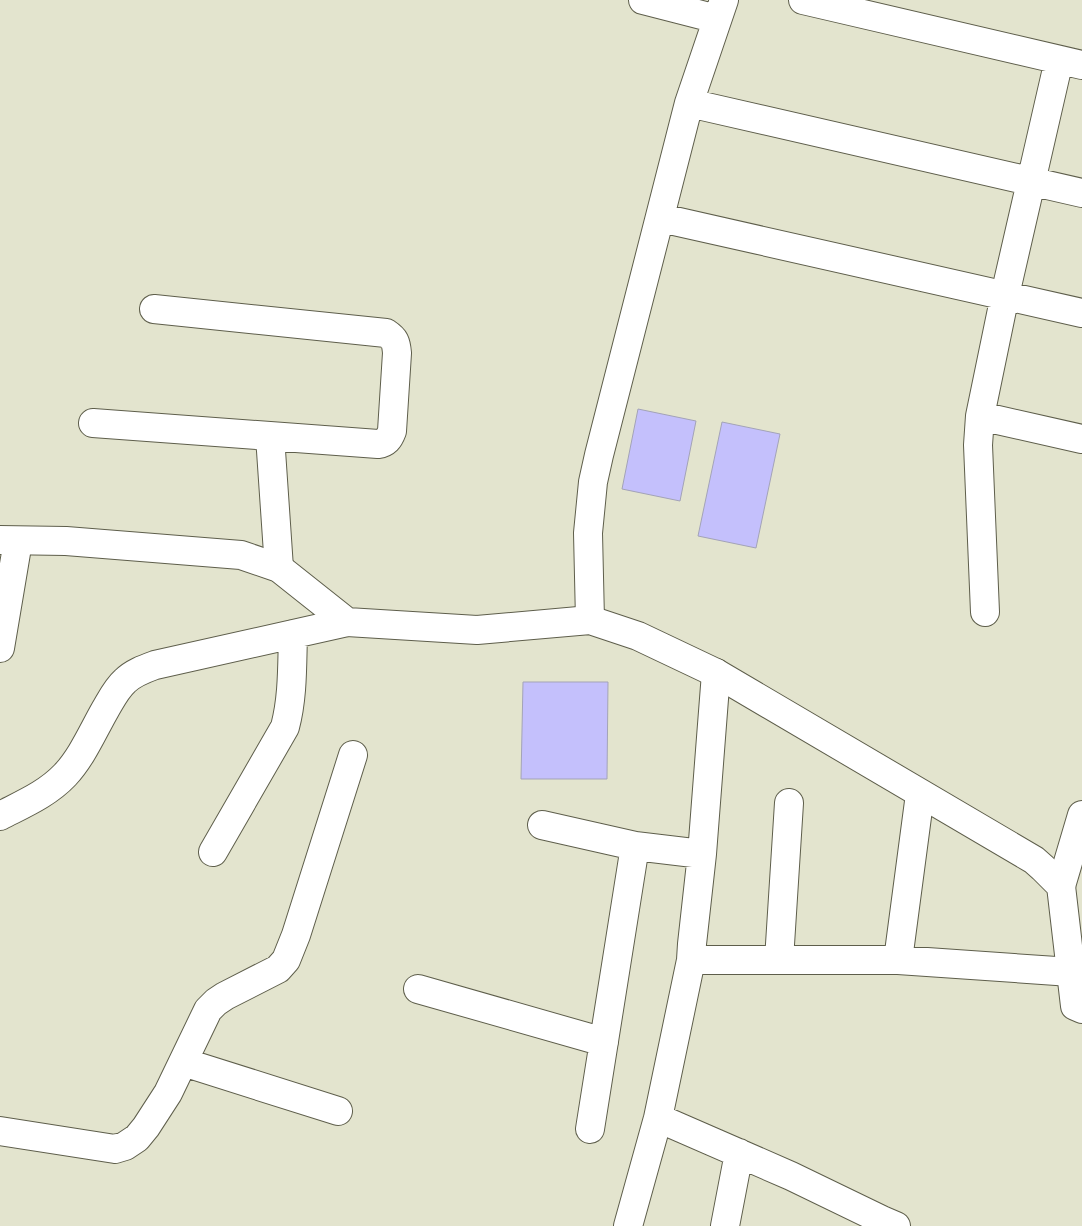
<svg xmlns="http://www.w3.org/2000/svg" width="1082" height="1226" font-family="'Source Sans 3',sans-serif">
<rect width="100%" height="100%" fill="#e3e4ce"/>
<path fill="#c4c0fc" stroke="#a3a3b7" d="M 638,409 L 696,421 L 680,501 L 622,489 Z
M 722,422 L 780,434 L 756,548 L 698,536 Z
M 523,682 L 608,682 L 607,779 L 521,779 Z"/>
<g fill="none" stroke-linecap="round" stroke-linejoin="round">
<g stroke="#5e5e4b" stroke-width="30">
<path id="minor" d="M 643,0 L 717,19
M 803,0 L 1082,65
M 689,103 L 1082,193
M 661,218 L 1082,313
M 980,416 L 1082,439
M 93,423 L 378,444 C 386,443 389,439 392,431 L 397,353 C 396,342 395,339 386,333 L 154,309
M 270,436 L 279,568
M 985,612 L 978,445 L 980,416 L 1005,295 L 1059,60
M 590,620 L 588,533 L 593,482 L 599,455 L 689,103 L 724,0
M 0,648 L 18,541
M 0,816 C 23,804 47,794 65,775 C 82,757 93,731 105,710 C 111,700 116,689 125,681 C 133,673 144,669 155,665 L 347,622
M 542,825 L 635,846 L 702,854
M 213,852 L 285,727 C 293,697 292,665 293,634
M 1061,886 L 1082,815
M 691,960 L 898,960 L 1071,972
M 779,960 L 789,803
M 898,960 L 920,794
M 418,989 L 604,1042
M 183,1062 L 338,1111
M 658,1118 L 791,1176 L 882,1220 L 896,1226
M 590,1129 L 635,846
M 0,1131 L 115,1149 L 125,1146 L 137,1138 L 146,1127 L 168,1093 L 208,1010 L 216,1002 L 225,996 L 278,969 L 286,960 L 296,935 L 353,755
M 628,1226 L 658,1118 L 691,960 L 692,944 L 702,854 L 716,673
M 725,1226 L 739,1153"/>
</g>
<g stroke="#5e5e4b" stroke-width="30">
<path id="tertiary" d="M 0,540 L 66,541 L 241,555 L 279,568 L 347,622 L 477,630 L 590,620 L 638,636 L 716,673 L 1034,860 L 1043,868 L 1061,886 L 1075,1006 L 1082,1009"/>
</g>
<use href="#minor" stroke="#fff" stroke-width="28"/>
<use href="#tertiary" stroke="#fff" stroke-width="28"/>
</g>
</svg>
